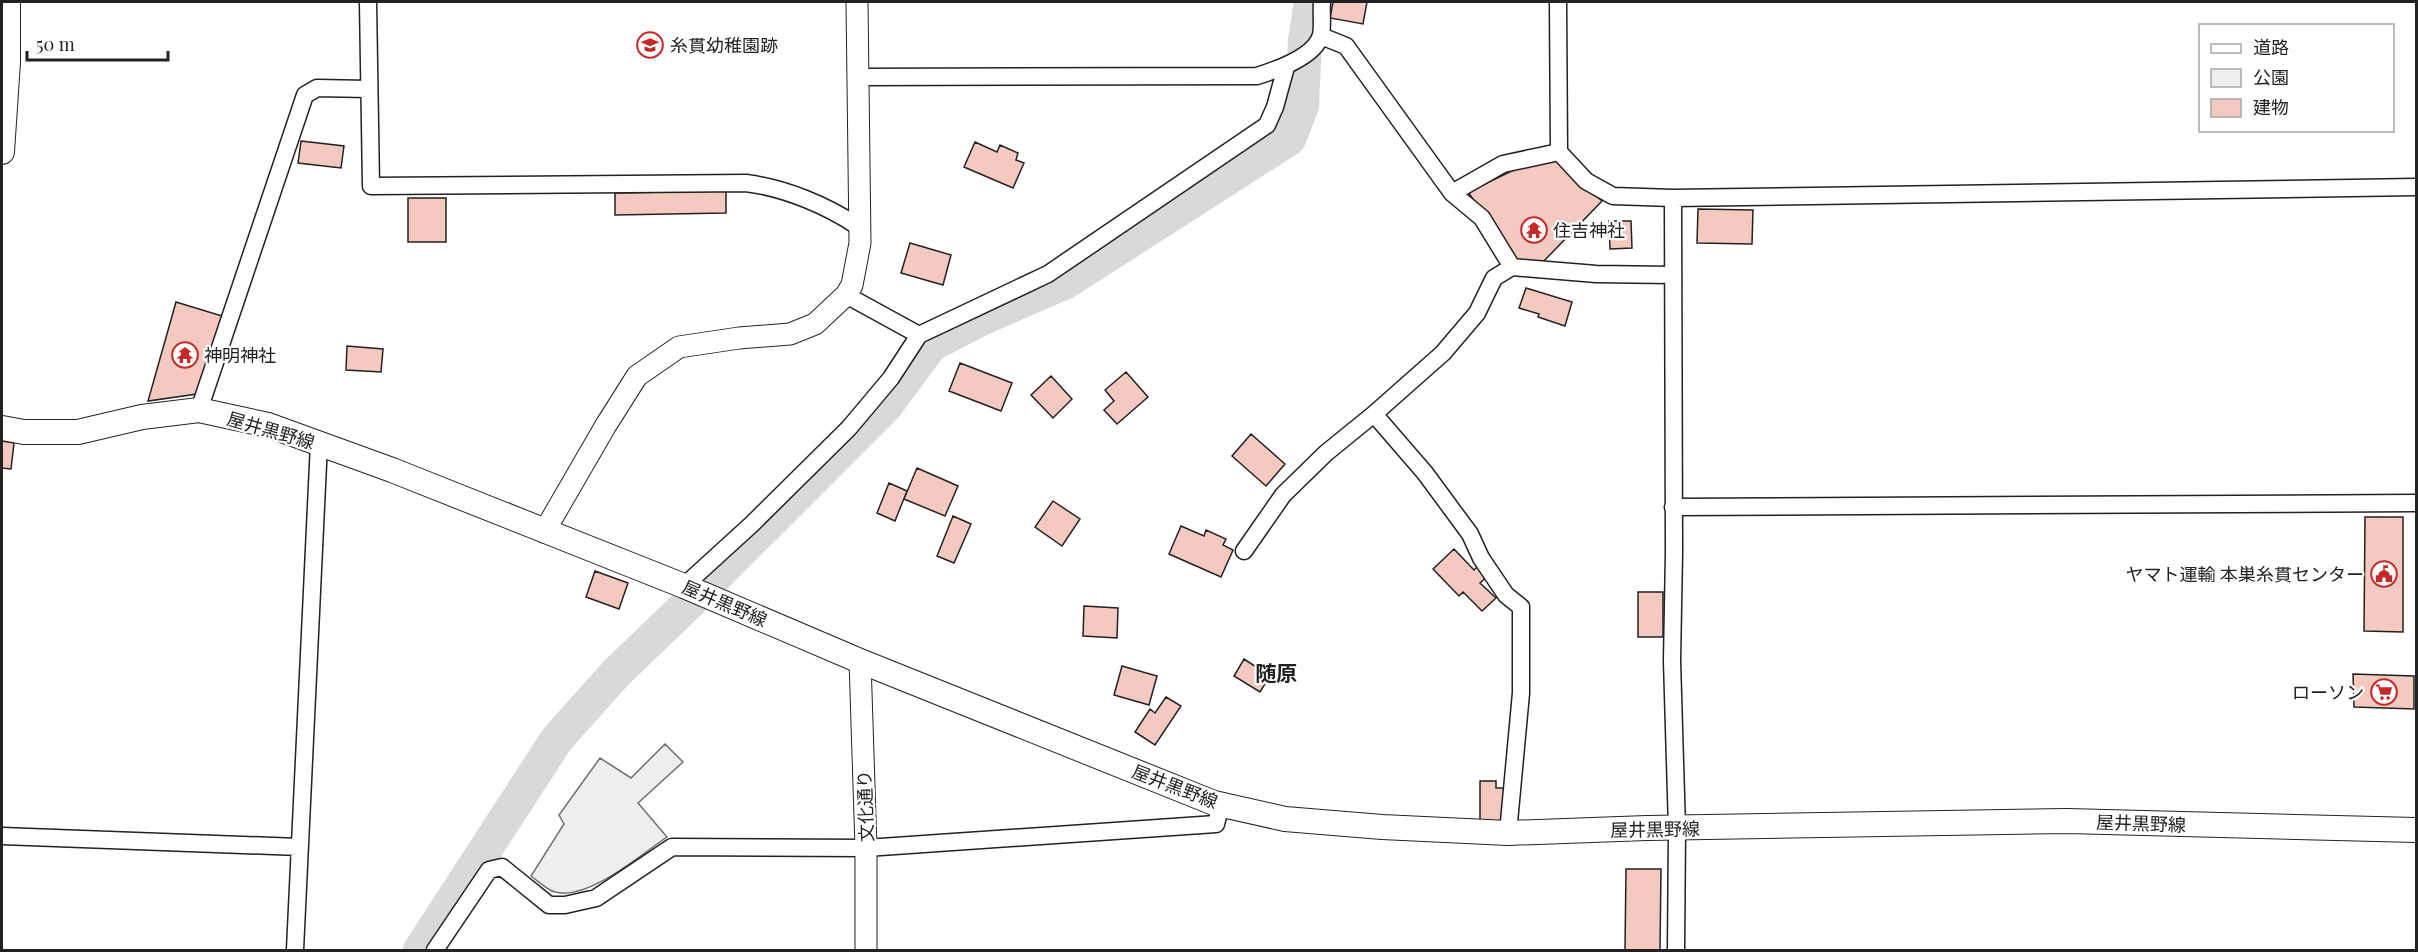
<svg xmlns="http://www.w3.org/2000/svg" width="2418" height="952" font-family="'Playfair Display','Noto Sans JP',serif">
<rect width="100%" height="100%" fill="#fff"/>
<path fill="#eee" stroke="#6f6f6f" stroke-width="1.5" d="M 665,744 L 683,762 L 638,803 L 667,837 C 640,855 588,901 555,892 C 547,890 538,881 531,876 L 564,824 L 559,815 L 600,758 L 631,778 Z"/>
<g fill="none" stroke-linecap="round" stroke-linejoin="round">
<path stroke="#d9d9d9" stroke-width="34" d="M 420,950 L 557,739 L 617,672 L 688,604 L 886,406 L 931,345 L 981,319 L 1066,282 L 1289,139 L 1302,106 L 1305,40 L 1311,2"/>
</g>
<path fill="#f3c9c0" stroke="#222" stroke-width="1.5" d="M 1333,2 L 1367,2 L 1363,24 L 1330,18 Z
M 301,141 L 344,146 L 341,168 L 298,163 Z
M 975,142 L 997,152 L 1000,145 L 1018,153 L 1016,160 L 1024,163 L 1013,188 L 964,167 Z
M 1553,158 L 1602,201 L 1542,263 L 1516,260 L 1468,192 L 1522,166 Z
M 726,191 L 726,213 L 615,215 L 615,193 Z
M 408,198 L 446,198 L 446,242 L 408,242 Z
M 1698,209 L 1753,210 L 1752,244 L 1697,243 Z
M 1609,221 L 1631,221 L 1632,248 L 1610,249 Z
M 910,243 L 951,255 L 943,285 L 901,273 Z
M 1526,288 L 1572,302 L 1565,326 L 1538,317 L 1539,314 L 1519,308 Z
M 176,302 L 222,316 L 197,394 L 148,401 Z
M 347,346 L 383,349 L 381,372 L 346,370 Z
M 960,363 L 1012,383 L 1001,411 L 949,391 Z
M 1126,372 L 1148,397 L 1117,424 L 1104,410 L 1114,401 L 1105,390 Z
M 1051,376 L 1072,399 L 1053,418 L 1031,395 Z
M 1251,434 L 1285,464 L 1266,486 L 1232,456 Z
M 2,441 L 14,443 L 11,469 L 2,468 Z
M 917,468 L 958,486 L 945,516 L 904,499 Z
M 889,483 L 907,491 L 895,521 L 877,513 Z
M 1053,501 L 1080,519 L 1062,546 L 1035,527 Z
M 953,516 L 971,524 L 954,563 L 937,556 Z
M 2365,517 L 2403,517 L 2403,632 L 2364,631 Z
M 1181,526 L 1204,536 L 1206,530 L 1226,539 L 1223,545 L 1233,550 L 1221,577 L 1169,554 Z
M 1454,549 L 1474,570 L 1480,564 L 1490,574 L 1480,583 L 1496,598 L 1482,611 L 1463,592 L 1459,596 L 1433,569 Z
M 595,571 L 628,583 L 619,609 L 586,597 Z
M 1638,592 L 1663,592 L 1663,637 L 1638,637 Z
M 1084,606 L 1118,608 L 1117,638 L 1083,636 Z
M 1244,659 L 1270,676 L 1260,692 L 1234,676 Z
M 1122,666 L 1157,676 L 1149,705 L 1114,695 Z
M 2353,674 L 2414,676 L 2414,709 L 2354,707 Z
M 1166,697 L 1181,706 L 1155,745 L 1135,732 L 1150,709 L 1155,713 Z
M 1480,781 L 1496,781 L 1496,788 L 1505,788 L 1505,823 L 1480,823 Z
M 1626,869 L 1661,869 L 1660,950 L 1625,950 Z"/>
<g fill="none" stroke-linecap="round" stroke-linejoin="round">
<g stroke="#222" stroke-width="19">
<path id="minor" d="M 368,2 L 371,186 L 746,183 C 785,188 826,205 859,227
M 1558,2 L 1559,152 L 1586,181 L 1613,196 L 1673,198 L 2416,187
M 1321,36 L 1346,46 L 1452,193 L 1482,218 L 1512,267
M 858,77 L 1257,76 C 1276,70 1315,57 1321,35 C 1323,25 1321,12 1322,2
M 1452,193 L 1503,164 L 1559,152
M 1673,198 L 1674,552 L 1672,661 L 1677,829 L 1676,950
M 846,295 L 919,335
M 199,410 L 305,95 L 317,88 L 368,89
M 1673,507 L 2416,503
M 1244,551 L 1283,495 L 1326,453 L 1374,414
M 684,586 L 752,524 L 849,428 L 891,378 L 919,335 L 1048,274 L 1267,125 L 1275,107 L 1286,67
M 1508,833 L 1521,693 L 1521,607 L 1506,595 L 1481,558 L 1470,534 L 1425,473 L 1374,414 L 1443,353 L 1477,313 L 1494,278 L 1512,267 L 1596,274 L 1672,275
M 2,836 L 299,847
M 295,950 L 319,443
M 435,950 L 489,870 L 502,867 L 549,905 L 565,905 L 596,898 L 672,847 L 866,848 L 1216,824 L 1221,804"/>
</g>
<g stroke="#222" stroke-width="23">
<path id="tertiary" d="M 544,532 L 606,425 L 637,376 L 679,347 L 739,338 L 790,334 L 815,324 L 846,295 L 852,285 L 860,243 L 857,2
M 860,661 L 866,848 L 866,950"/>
</g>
<g stroke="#222" stroke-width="26">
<path id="secondary" d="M 2,152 L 8,62 L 8,2
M 2,428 L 24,432 L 78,432 L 142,417 L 199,410 L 268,425 L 392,470 L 684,586 L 860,661 L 1214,803 L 1285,819 L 1382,827 L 1508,833 L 1647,828 L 2067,821 L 2416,830"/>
</g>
<use href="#minor" stroke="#fff" stroke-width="16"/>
<use href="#tertiary" stroke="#fff" stroke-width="21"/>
<use href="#secondary" stroke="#fff" stroke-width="24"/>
</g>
<defs>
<g id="school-ring" transform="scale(1.35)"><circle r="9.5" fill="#fff" stroke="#c62828" stroke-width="1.5"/><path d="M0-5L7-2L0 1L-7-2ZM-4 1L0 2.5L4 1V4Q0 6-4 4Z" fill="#c62828"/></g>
<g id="temple-ring" transform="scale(1.35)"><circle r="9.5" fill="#fff" stroke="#c62828" stroke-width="1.5"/><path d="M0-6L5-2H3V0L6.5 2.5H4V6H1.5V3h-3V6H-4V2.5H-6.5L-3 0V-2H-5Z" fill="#c62828"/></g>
<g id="civic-ring" transform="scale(1.35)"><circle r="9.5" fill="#fff" stroke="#c62828" stroke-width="1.5"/><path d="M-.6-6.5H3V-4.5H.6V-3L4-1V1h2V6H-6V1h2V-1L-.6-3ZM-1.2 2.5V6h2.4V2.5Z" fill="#c62828"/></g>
<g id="supermarket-ring" transform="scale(1.35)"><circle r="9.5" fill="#fff" stroke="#c62828" stroke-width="1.5"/><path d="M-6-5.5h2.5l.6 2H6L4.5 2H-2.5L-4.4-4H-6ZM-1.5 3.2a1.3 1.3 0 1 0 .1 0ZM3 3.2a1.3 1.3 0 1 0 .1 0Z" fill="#c62828"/></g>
</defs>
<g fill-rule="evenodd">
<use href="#school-ring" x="650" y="45"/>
<use href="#temple-ring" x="1534" y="230"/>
<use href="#temple-ring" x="185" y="355"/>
<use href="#civic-ring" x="2384" y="574"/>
<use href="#supermarket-ring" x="2384" y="692"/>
</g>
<g text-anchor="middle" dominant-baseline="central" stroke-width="4.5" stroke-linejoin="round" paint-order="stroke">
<g font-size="18" fill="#222" stroke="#fff" text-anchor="start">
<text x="670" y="45">糸貫幼稚園跡</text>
<text x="1553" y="230">住吉神社</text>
<text x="204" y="355">神明神社</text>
<text x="2364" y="574" text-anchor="end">ヤマト運輸 本巣糸貫センター</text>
<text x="2364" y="692" text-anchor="end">ローソン</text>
</g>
<g font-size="18" fill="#222" stroke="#fff">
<text transform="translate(271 430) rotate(16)">屋井黒野線</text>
<text transform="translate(725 603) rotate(23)">屋井黒野線</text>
<text transform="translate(1175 786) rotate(21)">屋井黒野線</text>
<text transform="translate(865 806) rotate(-92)">文化通り</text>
<text transform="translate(2141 823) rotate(2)">屋井黒野線</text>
<text transform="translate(1655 829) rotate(-1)">屋井黒野線</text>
</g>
<g font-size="21" font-weight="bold" fill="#222" stroke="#fff">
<text x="1276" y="672">随原</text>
</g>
</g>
<rect width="2418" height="952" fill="none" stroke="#222222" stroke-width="6"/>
<rect x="2199" y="24" width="195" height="108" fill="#ffffff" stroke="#a7a7a7" stroke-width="1.5"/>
<rect x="2211" y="44" width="30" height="9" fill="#ffffff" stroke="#a7a7a7" stroke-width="1.5"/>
<text x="2253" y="54" font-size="18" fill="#222222">道路</text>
<rect x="2211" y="69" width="30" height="18" fill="#eeeeee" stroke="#a7a7a7" stroke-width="1.5"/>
<text x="2253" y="84" font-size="18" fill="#222222">公園</text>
<rect x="2211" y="99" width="30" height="18" fill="#f3c9c0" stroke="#a7a7a7" stroke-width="1.5"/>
<text x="2253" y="114" font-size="18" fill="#222222">建物</text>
<path d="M27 51v9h141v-9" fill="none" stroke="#222222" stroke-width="3"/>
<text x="36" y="51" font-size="18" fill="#222222" stroke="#ffffff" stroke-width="4.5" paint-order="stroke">50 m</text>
</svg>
